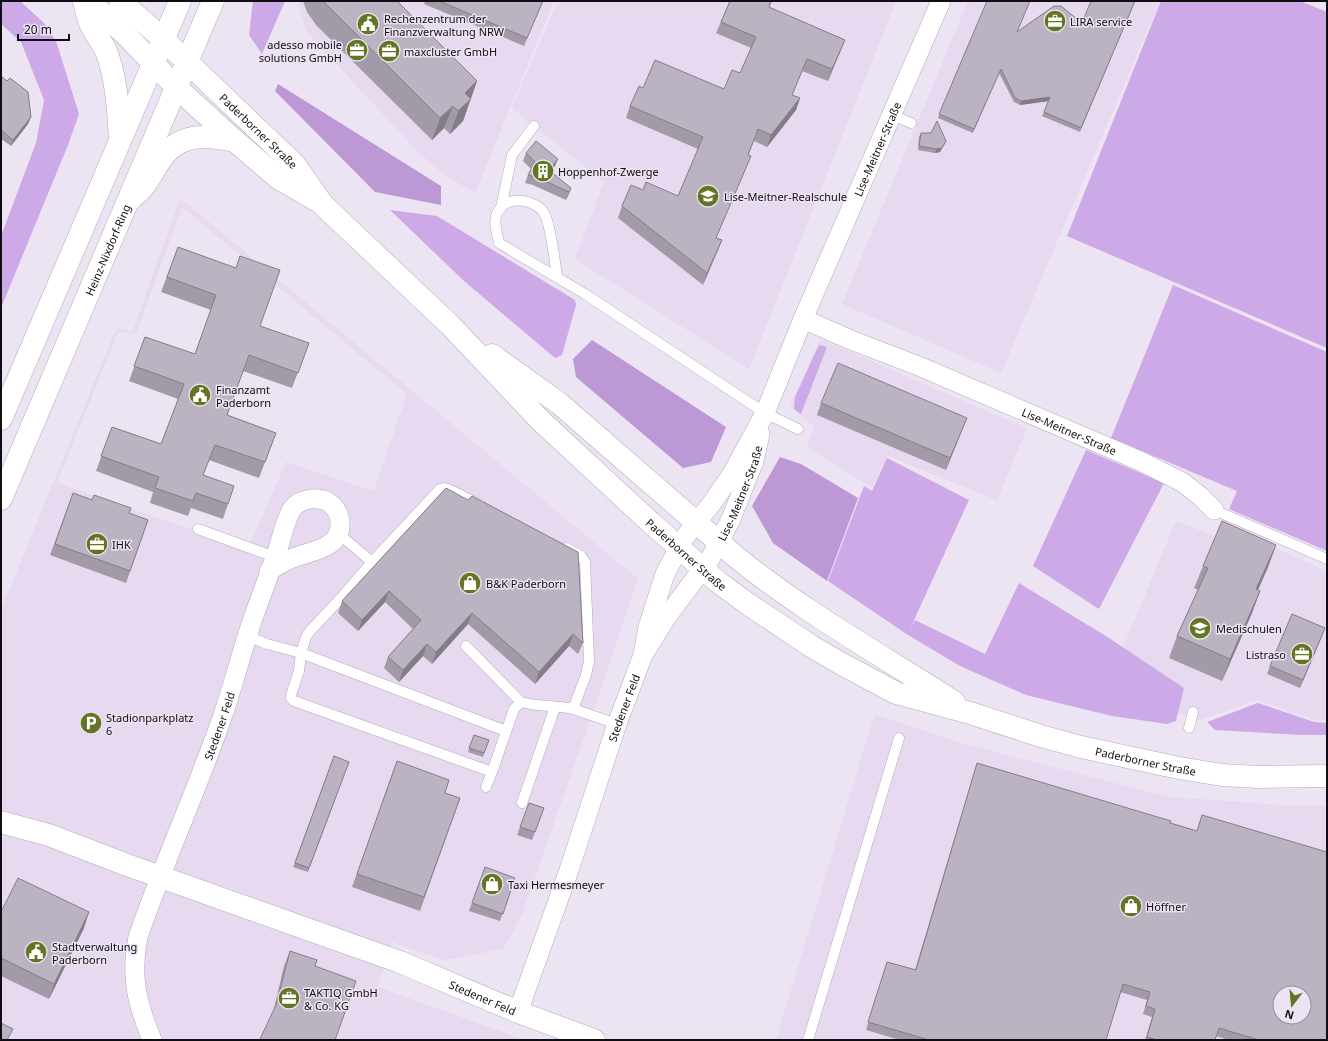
<svg xmlns="http://www.w3.org/2000/svg" width="1328" height="1041" font-family="'Noto Sans',sans-serif">
<rect width="100%" height="100%" fill="#ece3f3"/>
<path fill="#e6d9f0" fill-rule="evenodd" d="M 297,1 L 554,1 L 475,193 L 445,175 L 419,153 L 307,32 Z
M 558,1 L 896,1 L 749,369 L 575,259 L 604,182 L 512,108 Z
M 968,1 L 1160,1 L 1001,373 L 842,304 Z
M 180,198 L 638,579 L 596,703 L 522,915 L 503,949 L 444,960 L 392,942 L 377,987 L 525,1040 L 1,1040 L 1,610 L 116,329 L 133,331 ZM 182,207 L 407,394 L 374,491 L 286,462 L 248,549 L 57,483 L 118,332 L 136,334 Z
M 820,339 L 1027,428 L 997,500 L 888,456 L 872,488 L 807,447 L 814,427 L 790,406 Z
M 1176,521 L 1215,536 L 1222,524 L 1327,571 L 1327,721 L 1314,720 L 1257,700 L 1200,720 L 1106,688 Z
M 877,715 L 961,743 L 1169,797 L 1281,805 L 1327,806 L 1327,1040 L 776,1040 L 873,719 ZM 1280,993 L 1304,993 L 1304,1017 L 1280,1017 Z"/>
<path fill="#cea9e7" d="M 1,1 L 20,1 L 44,23 L 56,41 L 79,114 L 68,145 L 1,308 L 1,236 L 36,143 L 44,100 L 21,42 L 1,24 Z
M 253,1 L 285,1 L 262,54 L 249,35 Z
M 1161,1 L 1300,1 L 1327,12 L 1327,348 L 1067,236 Z
M 390,210 L 437,216 L 575,300 L 576,305 L 562,355 L 555,358 L 464,281 Z
M 1173,285 L 1327,352 L 1327,551 L 1229,509 L 1237,491 L 1111,438 Z
M 819,345 L 827,347 L 801,414 L 794,409 L 795,397 Z
M 1086,450 L 1164,483 L 1099,609 L 1033,566 Z
M 887,458 L 969,500 L 909,631 L 915,620 L 985,654 L 1019,583 L 1109,638 L 1184,688 L 1176,721 L 1167,724 L 1112,716 L 1026,695 L 960,666 L 908,635 L 828,581 L 864,486 L 872,491 Z
M 1258,703 L 1314,722 L 1327,723 L 1327,735 L 1302,735 L 1215,730 L 1207,722 Z"/>
<path fill="#bc98d5" d="M 278,84 L 441,186 L 441,205 L 375,192 L 275,91 Z
M 592,340 L 726,427 L 711,462 L 683,468 L 576,377 L 573,359 Z
M 780,457 L 801,464 L 858,498 L 827,581 L 773,543 L 752,506 Z"/>
<g fill="none" stroke-linecap="round" stroke-linejoin="round">
<g stroke="#b3aaba" stroke-width="11">
<path id="service" d="M 892,115 L 911,123
M 501,208 L 512,155 L 534,126
M 557,277 C 555,263 551,224 544,213 C 535,199 506,194 497,213 C 493,222 497,233 499,243 L 585,294 L 765,413 L 798,429
M 1214,510 L 1327,559
M 198,529 L 275,557
M 339,534 L 372,562 L 440,489 L 444,488 L 448,489 L 481,505
M 566,548 L 581,556 L 585,562 L 589,661 L 586,675 L 573,709 L 617,724
M 247,636 L 267,644 L 301,653 L 306,637 L 310,631 L 340,599 L 372,562
M 466,646 L 521,702
M 1189,728 L 1193,712
M 506,731 L 301,653 L 299,671 L 291,695 L 291,698 L 294,701 L 492,772 L 514,709 L 521,702 C 538,707 556,705 573,709
M 486,787 L 492,772
M 522,803 L 555,707
M 808,1040 L 899,738"/>
</g>
<g stroke="#b3aaba" stroke-width="20">
<g id="minor">
<path id="s1" d="M 803,319 L 851,340 L 921,367 L 1140,461 L 1182,482 L 1200,496 L 1214,510"/>
<path id="s2" d="M 643,655 L 648,627 L 665,574 L 684,538 L 712,503 L 732,474 L 765,413 L 803,319 L 941,1"/>
<path id="s3" d="M 518,1012 L 569,870 L 617,724 L 643,655 L 668,615 L 710,559 L 719,542 L 731,519 L 754,461 L 760,434"/>
<path id="s4" d="M 152,1040 C 137,1003 130,977 138,937 C 164,862 197,790 223,715 C 233,685 241,655 251,624 C 259,601 268,578 276,555 C 280,544 286,517 292,509 C 301,497 323,495 333,506 C 337,510 340,517 340,523 C 342,549 309,551 290,559 C 283,562 276,566 269,571"/>
</g>
</g>
<g stroke="#b3aaba" stroke-width="23">
<g id="tertiary">
<path d="M 84,1 C 86,8 87,18 91,25 C 95,34 102,42 106,51 C 117,79 118,110 120,139"/>
<path d="M 89,1 L 126,35 L 176,87 L 235,141 L 278,178 L 316,200"/>
<path id="s5" d="M 120,1 L 163,39 L 295,165 L 323,205 L 450,325 L 541,421 L 650,522 L 718,582 L 748,604 L 811,646 L 840,663 L 896,693 L 970,713 L 1041,736 L 1081,747 L 1179,768 L 1222,775 L 1258,777 L 1327,776"/>
<path d="M 128,201 C 134,196 140,192 144,186 C 152,176 157,163 166,153 C 185,132 210,136 235,141"/>
<path d="M 492,355 L 560,404 L 736,557 C 804,612 881,655 954,702"/>
<path id="s6" d="M 1,822 L 49,835 L 127,865 L 400,962 L 518,1012 L 594,1040"/>
</g>
</g>
<g stroke="#b3aaba" stroke-width="23">
<g id="secondary">
<path d="M 1,419 L 180,1"/>
<path id="s7" d="M 1,499 L 213,1"/>
</g>
</g>
<use href="#service" stroke="#fff" stroke-width="10"/>
<use href="#minor" stroke="#fff" stroke-width="19"/>
<use href="#tertiary" stroke="#fff" stroke-width="22"/>
<use href="#secondary" stroke="#fff" stroke-width="22"/>
</g>
<path fill="#a29aa7" d="M 303,1 L 397,1 L 477,81 L 463,121 L 450,134 L 444,128 L 432,140 L 316,25 L 307,12 Z
M 425,1 L 543,1 L 524,46 L 424,4 Z
M 730,1 L 772,1 L 769,8 L 845,40 L 828,81 L 802,71 L 792,95 L 800,98 L 796,110 L 767,147 L 754,141 L 748,155 L 746,167 L 716,238 L 722,240 L 717,252 L 703,285 L 618,218 L 622,206 L 643,190 L 678,196 L 698,149 L 626,118 L 630,106 L 643,88 L 724,89 L 740,73 L 751,48 L 716,33 Z
M 987,1 L 1017,32 L 1082,23 L 1135,1 L 1080,132 L 1042,116 L 1049,101 L 1020,105 L 1014,102 L 999,73 L 973,133 L 938,118 Z
M 1,76 L 31,117 L 28,124 L 11,146 L 1,139 Z
M 921,133 L 946,141 L 940,152 L 935,153 L 918,150 L 919,137 Z
M 526,153 L 555,166 L 551,172 L 571,188 L 568,196 L 566,200 L 533,185 L 525,183 L 528,175 L 531,169 L 523,161 Z
M 178,247 L 236,268 L 240,256 L 260,326 L 309,343 L 292,388 L 243,371 L 227,415 L 276,433 L 259,478 L 209,460 L 203,475 L 228,504 L 223,519 L 191,508 L 188,516 L 150,503 L 153,492 L 96,471 L 112,427 L 161,444 L 178,399 L 129,381 L 145,337 L 195,354 L 211,310 L 161,292 Z
M 821,403 L 967,418 L 946,470 L 817,415 Z
M 446,488 L 583,643 L 578,654 L 569,646 L 535,684 L 468,624 L 432,664 L 423,656 L 399,682 L 384,668 L 388,657 L 413,629 L 385,602 L 358,631 L 338,613 L 342,601 Z
M 73,493 L 148,520 L 126,583 L 50,555 Z
M 1276,545 L 1268,567 L 1258,590 L 1260,591 L 1252,613 L 1222,681 L 1169,658 L 1177,636 L 1198,590 L 1194,588 L 1203,566 Z
M 1322,636 L 1300,688 L 1267,674 L 1270,666 Z
M 474,735 L 489,740 L 483,757 L 468,752 Z
M 334,756 L 349,762 L 308,872 L 293,867 Z
M 397,761 L 445,793 L 460,798 L 420,911 L 352,887 Z
M 977,763 L 1197,831 L 1202,815 L 1327,1040 L 1229,1040 L 1216,1036 L 1215,1040 L 1145,1040 L 1152,1017 L 1143,1014 L 1147,1000 L 1120,992 L 1106,1040 L 900,1040 L 866,1030 L 887,962 L 915,970 Z
M 529,803 L 544,808 L 532,840 L 517,835 Z
M 485,867 L 515,878 L 500,921 L 469,911 Z
M 1,912 L 84,928 L 49,999 L 1,976 Z
M 290,951 L 315,966 L 335,1040 L 260,1040 L 273,1013 L 284,966 Z"/>
<path fill="#847d88" d="M 845,40 L 840,52 L 828,81 L 832,69 Z
M 477,81 L 463,121 L 450,134 L 465,93 Z
M 1050,97 L 1049,101 L 1020,105 L 1021,101 Z
M 800,98 L 796,110 L 767,147 L 771,135 Z
M 453,106 L 444,128 L 432,140 L 440,118 Z
M 31,117 L 28,124 L 11,146 L 13,140 Z
M 946,141 L 940,152 L 935,153 L 936,149 Z
M 751,156 L 746,167 L 711,250 L 716,238 Z
M 558,159 L 555,166 L 546,178 L 549,170 Z
M 571,188 L 568,196 L 566,200 L 569,192 Z
M 722,240 L 717,252 L 703,285 L 707,273 Z
M 967,418 L 962,430 L 946,470 L 950,458 Z
M 1276,545 L 1268,567 L 1248,612 L 1256,589 Z
M 389,591 L 385,602 L 358,631 L 362,620 Z
M 1260,591 L 1252,613 L 1222,681 L 1230,659 Z
M 472,613 L 468,624 L 432,664 L 436,652 Z
M 1325,628 L 1322,636 L 1300,688 L 1303,680 Z
M 573,634 L 569,646 L 535,684 L 539,672 Z
M 427,644 L 423,656 L 399,682 L 403,670 Z
M 89,912 L 84,928 L 49,999 L 54,984 Z"/>
<path fill="#bcb3c2" stroke="#847d88" fill-rule="evenodd" d="M 323,1 L 397,1 L 477,81 L 465,93 L 471,99 L 458,111 L 453,106 L 440,118 Z
M 439,1 L 543,1 L 527,38 Z
M 730,1 L 771,1 L 769,7 L 845,40 L 832,69 L 807,59 L 792,95 L 800,98 L 771,135 L 758,129 L 748,155 L 751,156 L 716,238 L 722,240 L 707,273 L 622,206 L 631,185 L 643,190 L 646,182 L 678,196 L 703,137 L 630,106 L 639,86 L 643,88 L 655,60 L 724,89 L 732,70 L 740,73 L 756,37 L 721,22 Z
M 987,1 L 1030,1 L 1017,32 L 1054,6 L 1061,6 L 1082,23 L 1091,1 L 1135,1 L 1081,128 L 1044,112 L 1050,97 L 1021,101 L 1015,98 L 1001,69 L 974,129 L 939,114 Z
M 1,76 L 7,81 L 10,78 L 28,92 L 31,117 L 13,140 L 2,131 L 1,132 Z
M 937,121 L 946,141 L 942,148 L 936,149 L 919,146 L 921,133 L 931,133 Z
M 536,141 L 558,159 L 549,170 L 571,188 L 569,192 L 536,177 L 528,175 L 535,162 L 526,153 Z
M 178,247 L 236,268 L 240,256 L 280,270 L 260,326 L 309,343 L 298,373 L 249,355 L 227,415 L 276,433 L 265,462 L 215,445 L 203,475 L 234,486 L 228,504 L 196,493 L 193,501 L 155,488 L 159,477 L 101,456 L 112,427 L 161,444 L 184,384 L 134,366 L 145,337 L 195,354 L 216,295 L 167,277 Z
M 838,363 L 967,418 L 950,458 L 821,403 Z
M 446,488 L 468,500 L 472,496 L 578,552 L 583,643 L 573,634 L 539,672 L 472,613 L 436,652 L 427,644 L 403,670 L 388,657 L 421,620 L 389,591 L 362,620 L 342,601 Z
M 73,493 L 92,500 L 94,495 L 131,508 L 129,513 L 148,520 L 130,571 L 55,544 Z
M 1222,521 L 1276,545 L 1256,589 L 1260,591 L 1230,659 L 1177,636 L 1208,568 L 1203,566 Z
M 1292,614 L 1325,628 L 1303,680 L 1270,666 Z
M 474,735 L 489,740 L 484,753 L 469,748 Z
M 334,756 L 349,762 L 309,868 L 295,863 Z
M 397,761 L 449,780 L 445,793 L 460,798 L 424,897 L 357,874 Z
M 977,763 L 1171,821 L 1170,823 L 1197,831 L 1202,815 L 1327,852 L 1327,1040 L 1259,1040 L 1219,1028 L 1215,1040 L 1157,1040 L 1147,1037 L 1155,1009 L 1146,1006 L 1150,992 L 1123,984 L 1106,1040 L 929,1040 L 868,1022 L 887,962 L 916,970 ZM 1280,993 L 1304,993 L 1304,1017 L 1280,1017 Z
M 529,803 L 544,808 L 535,832 L 520,827 Z
M 485,867 L 515,878 L 503,914 L 472,903 Z
M 18,878 L 89,912 L 54,984 L 1,958 L 1,912 Z
M 290,951 L 317,960 L 315,966 L 356,981 L 335,1040 L 262,1040 L 260,1039 L 276,1005 Z
M 1,1023 L 13,1029 L 7,1040 L 4,1040 L 1,1039 Z"/>
<defs>
<g id="office-disc" transform="scale(1.15)"><circle r="9.5" fill="#637423" stroke="#ece3f3"/><path d="M-6-3h4V-5.5h4V-3h4V5H-6ZM-1-4.5V-3h2v-1.5ZM-6 0V1H6V0Z" fill="#fff"/></g>
<g id="civic-disc" transform="scale(1.15)"><circle r="9.5" fill="#637423" stroke="#ece3f3"/><path d="M-.6-6.5H3V-4.5H.6V-3L4-1V1h2V6H-6V1h2V-1L-.6-3ZM-1.2 2.5V6h2.4V2.5Z" fill="#fff"/></g>
<g id="building-disc" transform="scale(1.15)"><circle r="9.5" fill="#637423" stroke="#ece3f3"/><path d="M-4-6H4V6H1V3H-1V6H-4ZM-2.5-4.3h1.7v1.8h-1.7ZM.8-4.3h1.7v1.8H.8ZM-2.5-1h1.7V.8h-1.7ZM.8-1h1.7V.8H.8Z" fill="#fff"/></g>
<g id="school-disc" transform="scale(1.15)"><circle r="9.5" fill="#637423" stroke="#ece3f3"/><path d="M0-5L7-2L0 1L-7-2ZM-4 1L0 2.5L4 1V4Q0 6-4 4Z" fill="#fff"/></g>
<g id="shop-disc" transform="scale(1.15)"><circle r="9.5" fill="#637423" stroke="#ece3f3"/><path d="M-5-2.5h2.3a2.7 3.5 0 0 1 5.4 0H5L5.5 6h-11ZM-1.5-2.5h3a1.5 2.3 0 0 0-3 0Z" fill="#fff"/></g>
<g id="university-disc" transform="scale(1.15)"><circle r="9.5" fill="#637423" stroke="#ece3f3"/><path d="M0-5L7-2L0 1L-7-2ZM-4 1L0 2.5L4 1V4Q0 6-4 4Z" fill="#fff"/></g>
<g id="parking-disc" transform="scale(1.15)"><circle r="9.5" fill="#637423" stroke="#ece3f3"/><path d="M-3.5-5.5H1a3.5 3.5 0 0 1 0 7H-1V5.5H-3.5ZM-1-3.4V-.6H.8a1.4 1.4 0 0 0 0-2.8Z" fill="#fff"/></g>
</defs>
<g fill-rule="evenodd">
<use href="#office-disc" x="1055" y="21"/>
<use href="#civic-disc" x="368" y="24"/>
<use href="#office-disc" x="357" y="50"/>
<use href="#office-disc" x="389" y="51"/>
<use href="#building-disc" x="543" y="171"/>
<use href="#school-disc" x="708" y="196"/>
<use href="#civic-disc" x="200" y="395"/>
<use href="#office-disc" x="97" y="544"/>
<use href="#shop-disc" x="470" y="583"/>
<use href="#university-disc" x="1200" y="628"/>
<use href="#office-disc" x="1302" y="654"/>
<use href="#parking-disc" x="91" y="723"/>
<use href="#shop-disc" x="492" y="884"/>
<use href="#shop-disc" x="1131" y="906"/>
<use href="#civic-disc" x="36" y="952"/>
<use href="#office-disc" x="289" y="998"/>
</g>
<g text-anchor="middle" dominant-baseline="central" stroke-width="3" stroke-linejoin="round" paint-order="stroke">
<g font-size="11" fill="#100d12" stroke="#ece3f3" text-anchor="start">
<text x="384" y="18">Rechenzentrum der<tspan x="384" dy="13">Finanzverwaltung NRW</tspan></text>
<text x="1070" y="21">LIRA service</text>
<text x="342" y="44" text-anchor="end">adesso mobile<tspan x="342" dy="13">solutions GmbH</tspan></text>
<text x="404" y="51">maxcluster GmbH</text>
<text x="558" y="171">Hoppenhof-Zwerge</text>
<text x="724" y="196">Lise-Meitner-Realschule</text>
<text x="216" y="389">Finanzamt<tspan x="216" dy="13">Paderborn</tspan></text>
<text x="112" y="544">IHK</text>
<text x="486" y="583">B&amp;K Paderborn</text>
<text x="1216" y="628">Medischulen</text>
<text x="1286" y="654" text-anchor="end">Listraso</text>
<text x="106" y="717">Stadionparkplatz<tspan x="106" dy="13">6</tspan></text>
<text x="508" y="884">Taxi Hermesmeyer</text>
<text x="1146" y="906">Höffner</text>
<text x="52" y="946">Stadtverwaltung<tspan x="52" dy="13">Paderborn</tspan></text>
<text x="304" y="992">TAKTIQ GmbH<tspan x="304" dy="13">&amp; Co. KG</tspan></text>
</g>
<g font-size="11" fill="#100d12" stroke="#ece3f3">
<text stroke="none"><textPath href="#s5" startOffset="190">Paderborner Straße</textPath></text>
<text stroke="none"><textPath href="#s2" startOffset="561">Lise-Meitner-Straße</textPath></text>
<text stroke="none"><textPath href="#s7" startOffset="271">Heinz-Nixdorf-Ring</textPath></text>
<text stroke="none"><textPath href="#s1" startOffset="289">Lise-Meitner-Straße</textPath></text>
<text stroke="none"><textPath href="#s3" startOffset="568">Lise-Meitner-Straße</textPath></text>
<text stroke="none"><textPath href="#s5" startOffset="793">Paderborner Straße</textPath></text>
<text stroke="none"><textPath href="#s3" startOffset="322">Stedener Feld</textPath></text>
<text stroke="none"><textPath href="#s4" startOffset="332">Stedener Feld</textPath></text>
<text stroke="none"><textPath href="#s5" startOffset="1304">Paderborner Straße</textPath></text>
<text stroke="none"><textPath href="#s6" startOffset="513">Stedener Feld</textPath></text>
</g>
</g>
<rect width="1328" height="1041" fill="none" stroke="#100d12" stroke-width="4"/>
<g transform="translate(1292 1005) rotate(196)"><circle r="19" fill="#ece3f3" stroke="#948d99"/>
<path d="M0-3L7 15L0 10L-7 15Z" fill="#637423"/>
<text y="-6" font-size="11" font-weight="bold" text-anchor="middle" fill="#100d12">N</text>
</g>
<path d="M18 34v6h51v-6" fill="none" stroke="#100d12" stroke-width="2"/>
<text x="24" y="34" font-size="12" fill="#100d12" stroke="#ece3f3" stroke-width="3" paint-order="stroke">20 m</text>
</svg>
